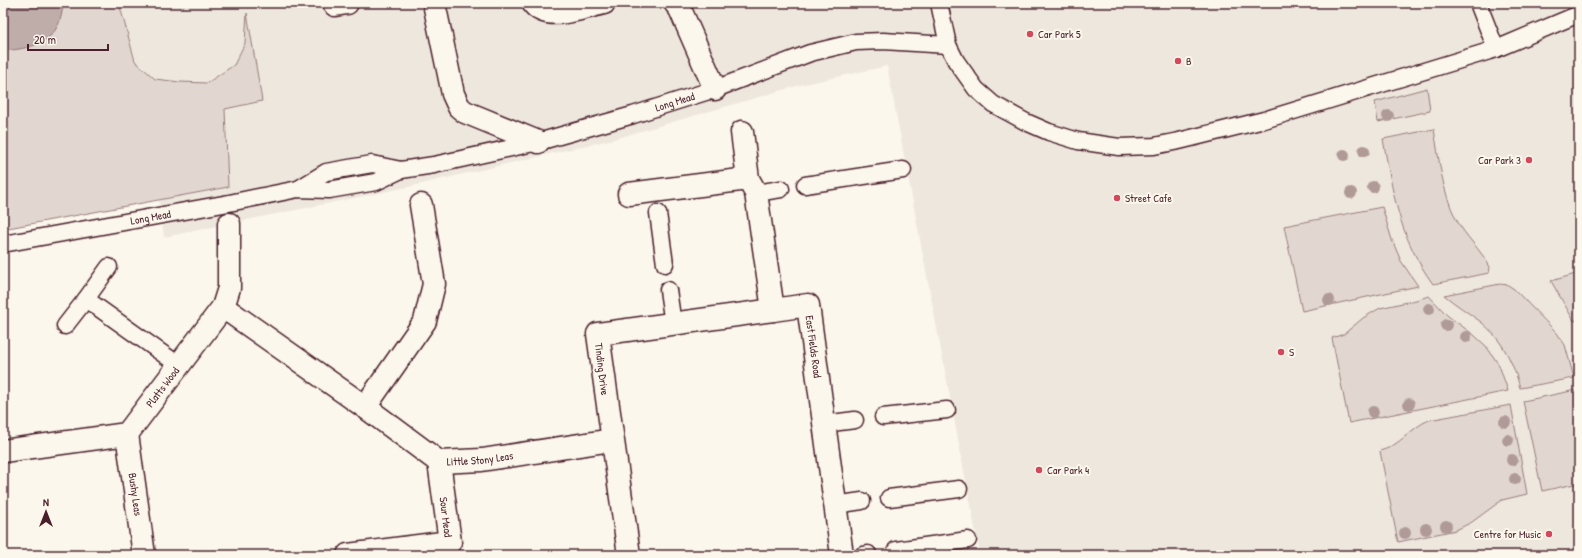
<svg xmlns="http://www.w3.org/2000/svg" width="1582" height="558" font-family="'Patrick Hand',sans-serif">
<rect width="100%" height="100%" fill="#fbf7ec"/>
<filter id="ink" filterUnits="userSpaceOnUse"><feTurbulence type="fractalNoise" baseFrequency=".025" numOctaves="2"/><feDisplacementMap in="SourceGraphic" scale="8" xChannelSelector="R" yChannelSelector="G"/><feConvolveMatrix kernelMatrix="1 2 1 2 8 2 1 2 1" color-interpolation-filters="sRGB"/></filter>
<g filter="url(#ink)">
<path fill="#eee7de" d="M 3,3 L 1579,3 L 1579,555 L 980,555 L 887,66 L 800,85 L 614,139 L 408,187 L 164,237 L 159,200 L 160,184 Z"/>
<path fill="#e2d7d0" stroke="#967b7e" d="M 3,3 L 119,3 L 135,61 L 155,79 L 180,82 L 207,83 L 234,65 L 245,43 L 247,13 L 262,101 L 225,109 L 228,187 L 3,229 Z
M 1427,88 L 1430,111 L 1378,122 L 1375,102 Z
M 1434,129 C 1439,159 1442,191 1456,219 C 1465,236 1481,250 1490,267 L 1489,273 L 1433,284 C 1399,237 1393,194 1383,139 Z
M 1382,207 L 1392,240 L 1401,261 L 1418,286 L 1302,311 L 1284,226 Z
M 1579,273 L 1579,319 L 1574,321 L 1551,281 Z
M 1500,284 L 1508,285 L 1514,289 L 1557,333 L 1565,345 L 1574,378 L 1520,388 C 1514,364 1502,339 1481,322 C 1469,313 1456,305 1444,295 Z
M 1429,296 L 1448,316 L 1474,335 L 1486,346 L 1499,365 L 1508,391 L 1349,423 L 1332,338 L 1344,334 L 1363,318 L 1380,308 L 1416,300 Z
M 1576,390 L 1579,402 L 1579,483 L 1542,491 L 1523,401 Z
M 1511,405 L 1527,494 L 1502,500 L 1472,522 L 1456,530 L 1398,542 L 1380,451 C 1400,446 1410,428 1429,420 Z"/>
<path fill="#bfadaa" stroke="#907477" d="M 3,3 L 63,3 C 61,41 37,48 3,51 Z"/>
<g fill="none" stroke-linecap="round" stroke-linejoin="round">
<g stroke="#4a1f2b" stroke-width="19">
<g id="service">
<path d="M 939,3 L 948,45 L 956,61 L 976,89 L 993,104 L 1026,122 L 1049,132 L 1078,141 L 1119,147 L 1154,146 L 1179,141 L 1264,120 L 1496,49 L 1579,14"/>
<path d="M 1478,3 L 1496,49"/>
<path d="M 805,185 L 903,170"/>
<path d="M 298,189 L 326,172 L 372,164 L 401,170"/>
<path d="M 756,193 L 781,189"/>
<path d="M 658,213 L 665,264"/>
<path id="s1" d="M 3,244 L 229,203 L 298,189 L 329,190 L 376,182 L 401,170 L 434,165 L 538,142 L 633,115 L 715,89 L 810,53 L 856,42 L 883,41 L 948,45"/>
<path d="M 109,267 L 86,299 L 180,366"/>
<path d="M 668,290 L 673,324"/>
<path d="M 65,326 L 86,299"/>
<path d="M 883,417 L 947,410"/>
<path d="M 824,424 L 855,420"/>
<path d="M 889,498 L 959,489"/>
<path d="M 835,505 L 862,501"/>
<path d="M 896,550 L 968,540"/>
<path d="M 863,555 L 868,554"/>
</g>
</g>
<g stroke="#4a1f2b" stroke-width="25">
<g id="minor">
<path d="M 334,3 L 335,5 L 347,3"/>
<path d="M 434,3 L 453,94 L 459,107 L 465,112 L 538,142"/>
<path d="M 533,3 C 547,23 584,7 604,3"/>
<path d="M 675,3 L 680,9 L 715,89"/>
<path id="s2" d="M 742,132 L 748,179 L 756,193 L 773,310 L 808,305 L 842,555"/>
<path d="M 629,194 L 748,179"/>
<path id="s3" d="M 223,307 L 365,407 L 439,462 L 482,460 L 612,440"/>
<path d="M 365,407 L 425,321 L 434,284 L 421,205"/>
<path id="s4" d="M 127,434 L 144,555"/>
<path id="s5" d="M 3,451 L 127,434 L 223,307 L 229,288 L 229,224"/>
<path d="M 348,555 L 450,542 L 439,462"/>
<path d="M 629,555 L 598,334 L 773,310"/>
</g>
</g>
<use href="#service" stroke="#fbf7ec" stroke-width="16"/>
<use href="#minor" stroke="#fbf7ec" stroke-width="22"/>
</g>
<g fill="#af9a98">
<circle cx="1388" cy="116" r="6"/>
<circle cx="1364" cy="151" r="6"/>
<circle cx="1344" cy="155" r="6"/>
<circle cx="1373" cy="187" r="6"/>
<circle cx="1351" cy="193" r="6"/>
<circle cx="1329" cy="300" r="6"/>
<circle cx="1429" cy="309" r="6"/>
<circle cx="1446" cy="325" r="6"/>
<circle cx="1466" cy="337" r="6"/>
<circle cx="1409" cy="404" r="6"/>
<circle cx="1373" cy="412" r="6"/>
<circle cx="1505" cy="422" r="6"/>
<circle cx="1508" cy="440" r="6"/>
<circle cx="1512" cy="460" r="6"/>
<circle cx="1515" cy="479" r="6"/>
<circle cx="1446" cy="526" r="6"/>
<circle cx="1426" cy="529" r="6"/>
<circle cx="1405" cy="533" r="6"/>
</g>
</g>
<g fill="#d1495b" stroke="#fbf7ec" stroke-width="1.5">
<circle cx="1030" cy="34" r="4"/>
<circle cx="1178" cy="61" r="4"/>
<circle cx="1529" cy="160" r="4"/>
<circle cx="1117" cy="198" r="4"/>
<circle cx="1281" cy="352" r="4"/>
<circle cx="1039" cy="470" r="4"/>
<circle cx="1549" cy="534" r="4"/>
</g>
<g text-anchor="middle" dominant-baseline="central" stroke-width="4" stroke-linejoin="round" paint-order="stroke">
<g font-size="11" fill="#4a1f2b" stroke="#fbf7ec" text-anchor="start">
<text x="1038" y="34">Car Park 5</text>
<text x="1186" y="61">B</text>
<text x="1521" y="160" text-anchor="end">Car Park 3</text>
<text x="1125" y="198">Street Cafe</text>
<text x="1289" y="352">S</text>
<text x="1047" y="470">Car Park 4</text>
<text x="1541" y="534" text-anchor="end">Centre for Music</text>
</g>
<g font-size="11" fill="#4a1f2b" stroke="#fbf7ec">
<text stroke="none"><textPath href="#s1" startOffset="689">Long Mead</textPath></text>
<text stroke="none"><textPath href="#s1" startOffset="150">Long Mead</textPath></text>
<text stroke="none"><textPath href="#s2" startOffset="259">East Fields Road</textPath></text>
<text transform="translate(602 369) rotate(83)">Tinding Drive</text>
<text stroke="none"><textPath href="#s5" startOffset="184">Platts Wood</textPath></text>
<text stroke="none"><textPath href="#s3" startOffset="307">Little Stony Leas</textPath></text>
<text stroke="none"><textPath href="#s4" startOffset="61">Bushy Leas</textPath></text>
<text transform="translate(446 517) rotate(83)">Sour Mead</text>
</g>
</g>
<rect width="1582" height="558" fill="none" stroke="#fbf7ec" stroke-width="16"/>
<rect x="8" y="8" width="1566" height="542" fill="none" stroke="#4a1f2b" stroke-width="1.5" filter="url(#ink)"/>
<g transform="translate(46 512)" stroke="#fbf7ec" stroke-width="3" paint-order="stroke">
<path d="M0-3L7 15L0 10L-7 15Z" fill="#4a1f2b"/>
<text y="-6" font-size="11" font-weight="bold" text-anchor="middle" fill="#4a1f2b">N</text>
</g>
<path d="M28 44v6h80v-6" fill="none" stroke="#4a1f2b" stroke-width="2"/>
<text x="34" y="44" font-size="12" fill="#4a1f2b" stroke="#fbf7ec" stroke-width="3" paint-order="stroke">20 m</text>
</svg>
